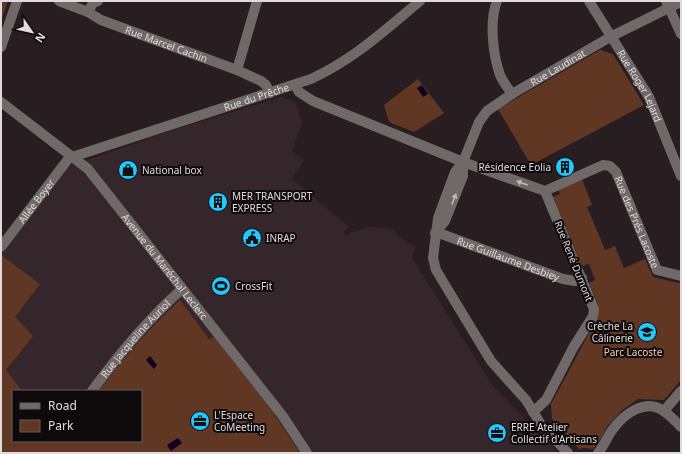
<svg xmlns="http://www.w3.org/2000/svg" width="682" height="454" font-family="'Noto Sans',sans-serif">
<rect width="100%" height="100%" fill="#281e22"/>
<!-- built -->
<path fill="#35262c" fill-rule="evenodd" d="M 282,97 L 295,102 L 302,123 L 292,151 L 304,160 L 292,179 L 349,227 L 344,232 L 345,235 L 368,227 L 386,228 L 391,229 L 403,240 L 416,247 L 412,258 L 493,386 L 558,453 L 1,453 L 1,255 L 68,167 L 173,130 ZM 13,391 L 141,391 L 141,441 L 13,441 Z"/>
<!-- green -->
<g fill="#603723">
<polygon points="1,1 8,1 1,21"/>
<polygon points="600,50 613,54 644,105 531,165 498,109"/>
<polygon points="418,79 444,113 414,132 389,122 384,105"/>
<polygon points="582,179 592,205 587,207 605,250 615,246 624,268 645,259 653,277 678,283 681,282 681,380 664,400 638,399 621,411 607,427 599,442 593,449 584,448 579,449 552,419 551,404 595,322 598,310 598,304 589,283 595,280 589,264 582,266 553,197 560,194 558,189"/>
<path d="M 1,255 L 40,284 L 15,317 L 33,336 L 6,370 L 22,391 L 13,391 L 13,441 L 141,441 L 141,391 L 99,391 C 123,357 150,328 180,300 L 209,339 L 214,337 L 270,408 L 300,453 L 1,453 Z"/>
</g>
<!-- water -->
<g fill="#100021">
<polygon points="422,85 428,94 423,97 417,88"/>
<polygon points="150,356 157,365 154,369 146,360"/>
<polygon points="178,438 182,443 171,451 167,445"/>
</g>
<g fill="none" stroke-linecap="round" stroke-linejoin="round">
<!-- minor -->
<g stroke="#6f6969" stroke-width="10">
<path id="s1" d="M 59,1 L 88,12 L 101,20 L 237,70 L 261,81 L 266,85 L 270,93"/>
<path d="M 497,1 C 489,21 493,55 500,75 C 503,82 508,88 512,94"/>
<path id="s2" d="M 589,1 L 649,97 L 681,176"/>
<polyline points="666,1 681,34"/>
<polyline points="88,12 93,3 98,1"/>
<polyline points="1,47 17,1"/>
<polyline points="237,70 257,1"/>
<path id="s3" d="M 295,85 L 299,92 L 313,101 L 463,162 L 545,191 L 603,165 L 610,166 L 616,172 L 657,270 L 681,276"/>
<path id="s4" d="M 1,102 L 88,169 L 282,415 L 307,453"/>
<path id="s5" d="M 436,232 L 563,279 L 575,281 L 582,278"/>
<polyline points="435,233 445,221 463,176 463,162"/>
<path id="s6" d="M 1,247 L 69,158 L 311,79 C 354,59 384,31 420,1"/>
<path id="s7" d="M 92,391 C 119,354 147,320 182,289"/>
<polyline points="664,411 681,391"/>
<polyline points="533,412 546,400 573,348 593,316 594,309 545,191"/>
<path id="s8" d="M 568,453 L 542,426 L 526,400 L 491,361 L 436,270 L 433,258 L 438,218 L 455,172 L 463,162 L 479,122 L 487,111 L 512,94 L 612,36 L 681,2"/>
<path d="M 598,453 C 604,446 607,437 613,429 C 624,414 646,397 665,412 C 671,416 676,422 681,427"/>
</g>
</g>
<!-- one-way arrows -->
<defs><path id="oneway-solid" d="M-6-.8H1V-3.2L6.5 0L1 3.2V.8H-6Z"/></defs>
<g fill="#bfb8ba">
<use href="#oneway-solid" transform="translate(522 183) rotate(-160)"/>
<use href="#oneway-solid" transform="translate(454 199) rotate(-69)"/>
</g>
<!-- icons -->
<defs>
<symbol id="building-disc" viewBox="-11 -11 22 22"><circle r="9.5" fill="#21c9fd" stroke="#0e0a0b"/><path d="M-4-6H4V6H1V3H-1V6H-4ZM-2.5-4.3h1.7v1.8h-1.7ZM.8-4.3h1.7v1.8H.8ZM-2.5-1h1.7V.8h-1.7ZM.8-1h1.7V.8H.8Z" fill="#111"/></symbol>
<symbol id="shop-disc" viewBox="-11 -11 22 22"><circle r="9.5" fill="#21c9fd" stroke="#0e0a0b"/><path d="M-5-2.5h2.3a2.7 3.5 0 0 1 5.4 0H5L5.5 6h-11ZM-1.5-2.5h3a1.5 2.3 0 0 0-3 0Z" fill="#111"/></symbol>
<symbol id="civic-disc" viewBox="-11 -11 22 22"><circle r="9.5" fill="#21c9fd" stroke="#0e0a0b"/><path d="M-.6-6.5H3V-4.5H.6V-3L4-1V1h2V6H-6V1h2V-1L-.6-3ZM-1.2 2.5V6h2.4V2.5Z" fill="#111"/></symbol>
<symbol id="stadium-disc" viewBox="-11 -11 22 22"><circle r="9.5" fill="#21c9fd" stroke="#0e0a0b"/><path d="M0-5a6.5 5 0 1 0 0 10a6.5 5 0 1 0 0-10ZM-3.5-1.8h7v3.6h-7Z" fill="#111"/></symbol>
<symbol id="school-disc" viewBox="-11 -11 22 22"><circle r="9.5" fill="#21c9fd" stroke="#0e0a0b"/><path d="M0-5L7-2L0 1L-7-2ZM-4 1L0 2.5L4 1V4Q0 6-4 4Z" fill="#111"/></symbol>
<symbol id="office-disc" viewBox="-11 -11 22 22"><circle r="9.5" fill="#21c9fd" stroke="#0e0a0b"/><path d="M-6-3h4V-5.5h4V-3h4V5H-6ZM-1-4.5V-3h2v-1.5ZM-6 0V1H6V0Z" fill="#111"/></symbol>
</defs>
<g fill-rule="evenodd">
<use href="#building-disc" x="554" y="156" width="22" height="22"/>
<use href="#shop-disc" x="117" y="159" width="22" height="22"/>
<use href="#building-disc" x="207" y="191" width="22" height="22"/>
<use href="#civic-disc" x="241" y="227" width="22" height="22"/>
<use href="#stadium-disc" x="210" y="275" width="22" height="22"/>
<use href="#school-disc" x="636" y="321" width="22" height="22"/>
<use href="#office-disc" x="189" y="410" width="22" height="22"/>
<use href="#office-disc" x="486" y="422" width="22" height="22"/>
</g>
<g text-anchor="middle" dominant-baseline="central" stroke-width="4" stroke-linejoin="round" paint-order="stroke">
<!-- street labels -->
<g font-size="10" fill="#e1dadc" stroke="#0e0a0b">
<text stroke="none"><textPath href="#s1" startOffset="116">Rue Marcel Cachin</textPath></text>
<text stroke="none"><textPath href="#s8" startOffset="481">Rue Laudinat</textPath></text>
<text stroke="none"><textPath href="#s2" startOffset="99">Rue Roger Lejard</textPath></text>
<text stroke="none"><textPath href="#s6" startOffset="309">Rue du Prêche</textPath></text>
<text stroke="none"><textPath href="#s6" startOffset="58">Allée Boyer</textPath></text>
<text stroke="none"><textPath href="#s3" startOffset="407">Rue des Prés Lacoste</textPath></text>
<text stroke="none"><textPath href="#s5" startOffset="77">Rue Guillaume Desbiey</textPath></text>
<text transform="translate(574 261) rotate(68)">Rue René Dumont</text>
<text stroke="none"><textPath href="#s4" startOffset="234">Avenue du Maréchal Leclerc</textPath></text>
<text stroke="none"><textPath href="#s7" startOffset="68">Rue Jacqueline Auriol</textPath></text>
</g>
<!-- poi labels -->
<g font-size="10" fill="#e1dadc" stroke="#0e0a0b" text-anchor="start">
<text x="551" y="167" text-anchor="end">Résidence Eolia</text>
<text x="142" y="170">National box</text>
<text x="232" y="196">MER TRANSPORT<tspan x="232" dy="12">EXPRESS</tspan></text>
<text x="266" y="238">INRAP</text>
<text x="235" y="286">CrossFit</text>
<text x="633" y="326" text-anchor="end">Crèche La<tspan x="633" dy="12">Câlinerie</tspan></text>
<text x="214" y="415">L'Espace<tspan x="214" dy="12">CoMeeting</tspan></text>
<text x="511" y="427">ERRE Atelier<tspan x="511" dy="12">Collectif d'Artisans</tspan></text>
</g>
<!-- park labels -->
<g font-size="10" fill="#feceb9" stroke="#0e0a0b">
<text x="633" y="352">Parc Lacoste</text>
</g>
</g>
<!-- border -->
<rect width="682" height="454" fill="none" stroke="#e1dadc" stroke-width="4"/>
<!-- legend -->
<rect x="12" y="390" width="130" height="52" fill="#0e0a0b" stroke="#625d5f"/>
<rect x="20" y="403" width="20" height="6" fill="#6f6969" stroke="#625d5f"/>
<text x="48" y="410" font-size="12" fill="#e1dadc">Road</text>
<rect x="20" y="420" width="20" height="12" fill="#603723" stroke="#625d5f"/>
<text x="48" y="430" font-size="12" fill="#e1dadc">Park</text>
<!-- north arrow -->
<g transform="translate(32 32) rotate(124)" stroke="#0e0a0b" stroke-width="3" paint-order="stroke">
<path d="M0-3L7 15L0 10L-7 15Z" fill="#e1dadc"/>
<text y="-6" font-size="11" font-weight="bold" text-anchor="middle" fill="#e1dadc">N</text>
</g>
</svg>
